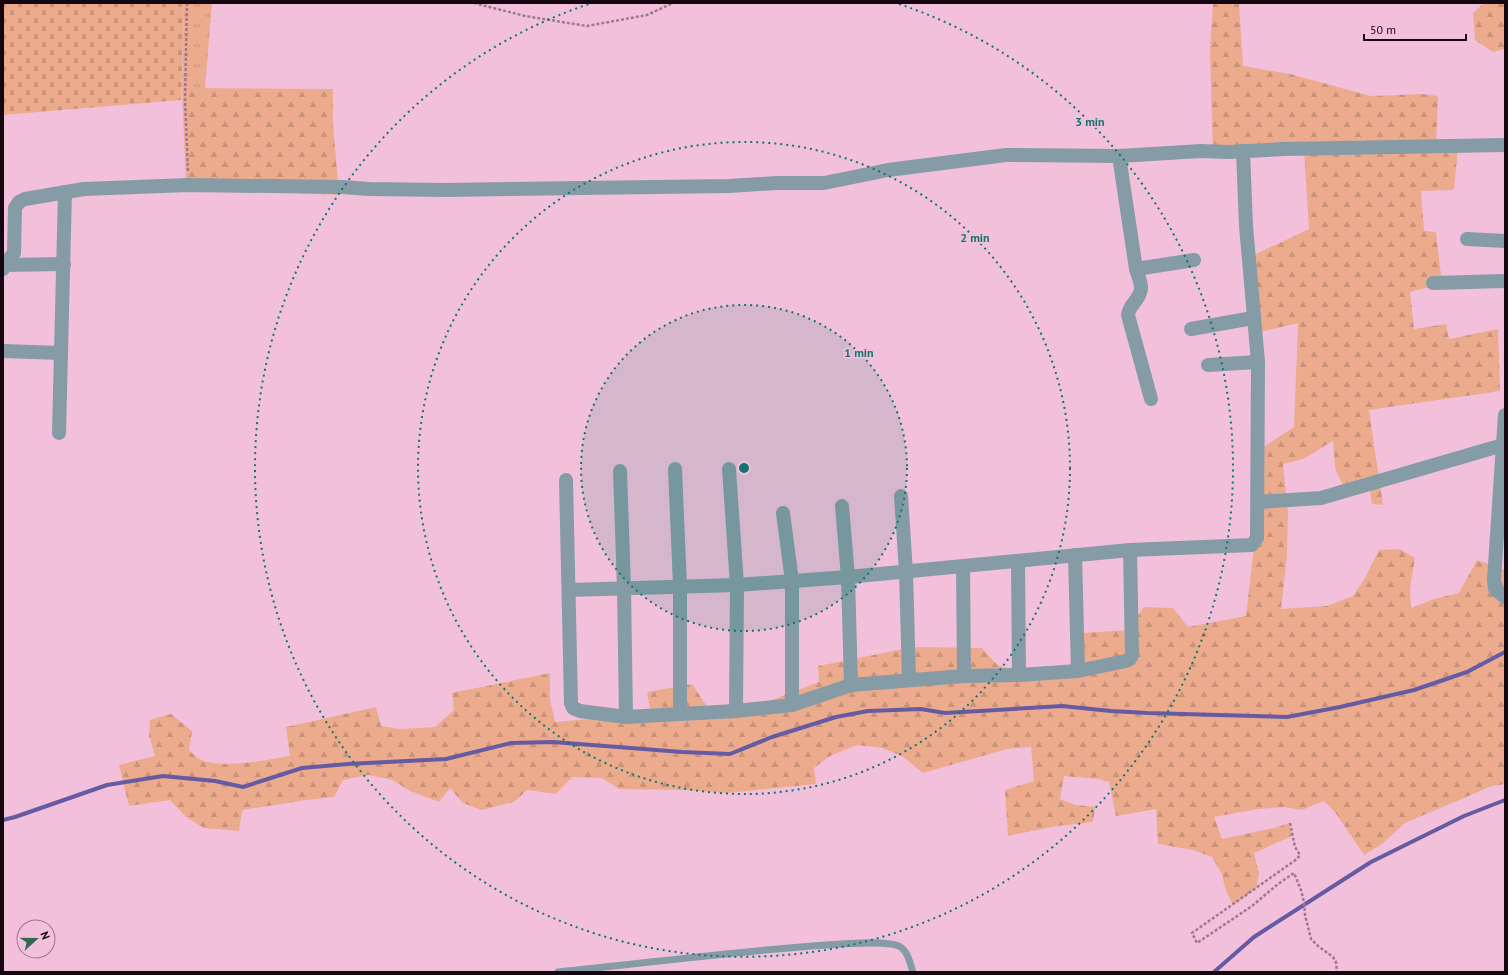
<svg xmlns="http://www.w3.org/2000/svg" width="1508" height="975" font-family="'PT Sans',sans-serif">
<defs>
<pattern id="grass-tufts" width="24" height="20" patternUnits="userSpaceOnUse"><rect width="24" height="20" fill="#edab8e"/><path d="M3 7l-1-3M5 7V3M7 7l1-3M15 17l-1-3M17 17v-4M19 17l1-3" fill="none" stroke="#ca9279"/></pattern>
<pattern id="forest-firs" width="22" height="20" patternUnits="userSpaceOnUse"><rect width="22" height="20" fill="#edab8e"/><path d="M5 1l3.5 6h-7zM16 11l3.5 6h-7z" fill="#ca9279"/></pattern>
<pattern id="cemetery-stones" width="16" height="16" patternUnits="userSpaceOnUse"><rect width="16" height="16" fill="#edab8e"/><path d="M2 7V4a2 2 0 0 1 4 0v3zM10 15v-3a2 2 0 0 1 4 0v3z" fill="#ca9279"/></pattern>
</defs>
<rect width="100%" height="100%" fill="#f2c0db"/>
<!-- grass -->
<polygon fill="url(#grass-tufts)" points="184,3 212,3 205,89 182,88"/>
<!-- forest -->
<g fill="url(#forest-firs)">
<path d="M 1213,3 L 1239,3 L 1243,66 L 1290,74 L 1371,96 L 1422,94 L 1438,96 L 1436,147 L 1458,147 L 1454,190 L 1421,191 L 1424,231 L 1436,232 L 1442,284 L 1410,292 L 1414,329 L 1446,324 L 1449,339 L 1498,329 L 1500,391 L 1369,410 L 1383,505 L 1372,504 L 1369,483 L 1344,488 L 1335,468 L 1333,441 L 1303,459 L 1283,464 L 1288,513 L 1287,556 L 1281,609 L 1327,606 L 1353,596 L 1365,578 L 1379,550 L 1400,549 L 1415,558 L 1410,588 L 1411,608 L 1434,599 L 1459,593 L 1477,560 L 1505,570 L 1505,784 L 1492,786 L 1405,823 L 1382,844 L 1364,855 L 1335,812 L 1324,801 L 1302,810 L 1283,807 L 1258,809 L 1214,817 L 1222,839 L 1278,827 L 1289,823 L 1292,836 L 1254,853 L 1259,874 L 1256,888 L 1233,905 L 1225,888 L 1222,874 L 1212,857 L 1193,850 L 1158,844 L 1156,809 L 1116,816 L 1109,782 L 1098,779 L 1064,776 L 1060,799 L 1076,805 L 1095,807 L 1093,822 L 1057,826 L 1008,836 L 1005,790 L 1034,781 L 1031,747 L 1007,749 L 923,773 L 902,756 L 882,748 L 857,745 L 830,756 L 814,768 L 816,784 L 727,793 L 684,790 L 619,789 L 602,778 L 572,777 L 556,794 L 527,790 L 514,802 L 481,810 L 463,803 L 450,788 L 439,802 L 408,790 L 393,780 L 369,775 L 343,780 L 334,797 L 307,800 L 242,810 L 239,831 L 204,828 L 186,817 L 170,800 L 129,806 L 119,765 L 155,756 L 149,736 L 150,720 L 171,714 L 192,731 L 189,750 C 192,753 197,758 201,760 C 225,769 265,760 290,756 L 286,727 L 376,707 L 381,726 L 400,729 L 435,727 L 454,710 L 452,693 L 550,673 L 550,699 L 555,722 L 621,716 L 651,716 L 647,692 L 692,684 L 714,717 L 759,705 L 819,682 L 818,666 L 914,647 L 982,648 L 997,665 L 1029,675 L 1069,667 L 1083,633 L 1128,630 L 1144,607 L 1173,608 L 1188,627 L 1246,616 L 1263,469 L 1262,448 L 1294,427 L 1298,323 L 1252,334 L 1250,257 L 1309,229 L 1304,150 L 1282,150 L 1249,158 L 1213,156 L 1210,49 Z"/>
<polygon points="1484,3 1505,3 1505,49 1493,52 1475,40 1473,13"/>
<polygon points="182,88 333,89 333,125 339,195 186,188"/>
</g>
<!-- cemetery -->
<polygon fill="url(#cemetery-stones)" points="3,3 184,3 181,100 3,115"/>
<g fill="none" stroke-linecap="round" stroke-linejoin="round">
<!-- stream -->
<g stroke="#645ba3" stroke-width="4">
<polyline points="3,820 15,817 107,785 163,776 215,781 243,787 302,768 348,764 446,759 511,743 553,742 682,752 730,754 772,737 836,717 868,711 921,709 945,713 1062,706 1111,711 1147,713 1287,717 1340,707 1414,690 1467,672 1505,652"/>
<polyline points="1214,972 1254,937 1371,862 1464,816 1505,800"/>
</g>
<!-- path -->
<g stroke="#9e798d" stroke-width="2.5" stroke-dasharray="3 2" stroke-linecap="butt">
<polyline points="187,3 185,99 188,172"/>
<polyline points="474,3 525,16 587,26 647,15 673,3"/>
<polyline points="1290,823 1295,847 1300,855 1297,859 1192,933 1197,943 1252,906 1278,884 1294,873 1301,890 1304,902 1305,915 1311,939 1318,946 1333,957 1336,962 1337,972"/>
</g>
<!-- service -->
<path stroke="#859ca6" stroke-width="7" d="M 558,972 C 648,963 737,951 826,945 C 843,944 885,940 899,946 C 908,951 910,963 913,972"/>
<!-- minor -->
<g stroke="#859ca6" stroke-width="14">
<polyline points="1119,156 1136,269 1194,260"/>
<polyline points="1467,239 1505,241"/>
<polyline points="4,265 64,264"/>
<polyline points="3,269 4,265 14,253 15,208 19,202 25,199 84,189 188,185 341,187 369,189 446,190 729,186 776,183 824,183 888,170 1006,155 1119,156 1201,151 1229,152 1284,149 1505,145"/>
<path d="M 1136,269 C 1138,275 1141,282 1141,288 C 1141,299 1129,304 1128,315 L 1151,399"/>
<polyline points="1433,283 1505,281"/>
<polyline points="1191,329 1253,318"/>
<polyline points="3,351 61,353"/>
<polyline points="1208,365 1258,362"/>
<polyline points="1505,415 1494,580 1495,589 1505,597"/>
<polyline points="59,433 65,192"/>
<polyline points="675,469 680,586 680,713"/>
<polyline points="729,469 737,585 736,711"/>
<polyline points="620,471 624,588 626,717"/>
<polyline points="566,480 571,703 573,708 580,711 626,717 736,711 792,705 851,685 964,676 1019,675 1078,671 1126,661 1130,659 1132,655 1130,550"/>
<polyline points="901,496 906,572 909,679"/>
<polyline points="1258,502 1321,498 1503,445"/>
<polyline points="842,506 848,577 851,685"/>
<polyline points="783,513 792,581 792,705"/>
<polyline points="1075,555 1078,671"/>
<polyline points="1018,562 1019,675"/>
<polyline points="963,567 964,676"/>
<polyline points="569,590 737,585 848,577 1130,550 1252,545 1257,538 1258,362 1246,226 1243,151"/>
</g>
</g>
<!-- distance rings -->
<circle cx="744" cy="468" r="163" fill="#0f766e" fill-opacity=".12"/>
<g fill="none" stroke="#0f766e" stroke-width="2" stroke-dasharray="2 4">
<circle cx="744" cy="468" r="163"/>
<circle cx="744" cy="468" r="326"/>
<path d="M899 4A489 489 0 1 1 589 4"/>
</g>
<circle cx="744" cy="468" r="6" fill="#0f766e" stroke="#f2c0db" stroke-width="2"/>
<g font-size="12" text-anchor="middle" font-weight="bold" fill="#0f766e" stroke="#f2c0db" stroke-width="3.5" stroke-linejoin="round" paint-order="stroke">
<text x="1090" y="126">3 min</text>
<text x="975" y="242">2 min</text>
<text x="859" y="357">1 min</text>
</g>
<!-- border -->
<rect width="1508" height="975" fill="none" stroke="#15060f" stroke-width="8"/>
<!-- north arrow -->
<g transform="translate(36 939) rotate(69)"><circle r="19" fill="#f2c0db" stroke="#9a7689"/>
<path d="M0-3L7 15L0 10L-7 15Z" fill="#2f6952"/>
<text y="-6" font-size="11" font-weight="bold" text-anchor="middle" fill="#15060f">N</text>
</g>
<!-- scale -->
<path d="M1364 34v6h102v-6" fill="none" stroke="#15060f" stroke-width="2"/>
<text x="1370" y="34" font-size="12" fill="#15060f" stroke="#f2c0db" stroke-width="3" paint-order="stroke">50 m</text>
</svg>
